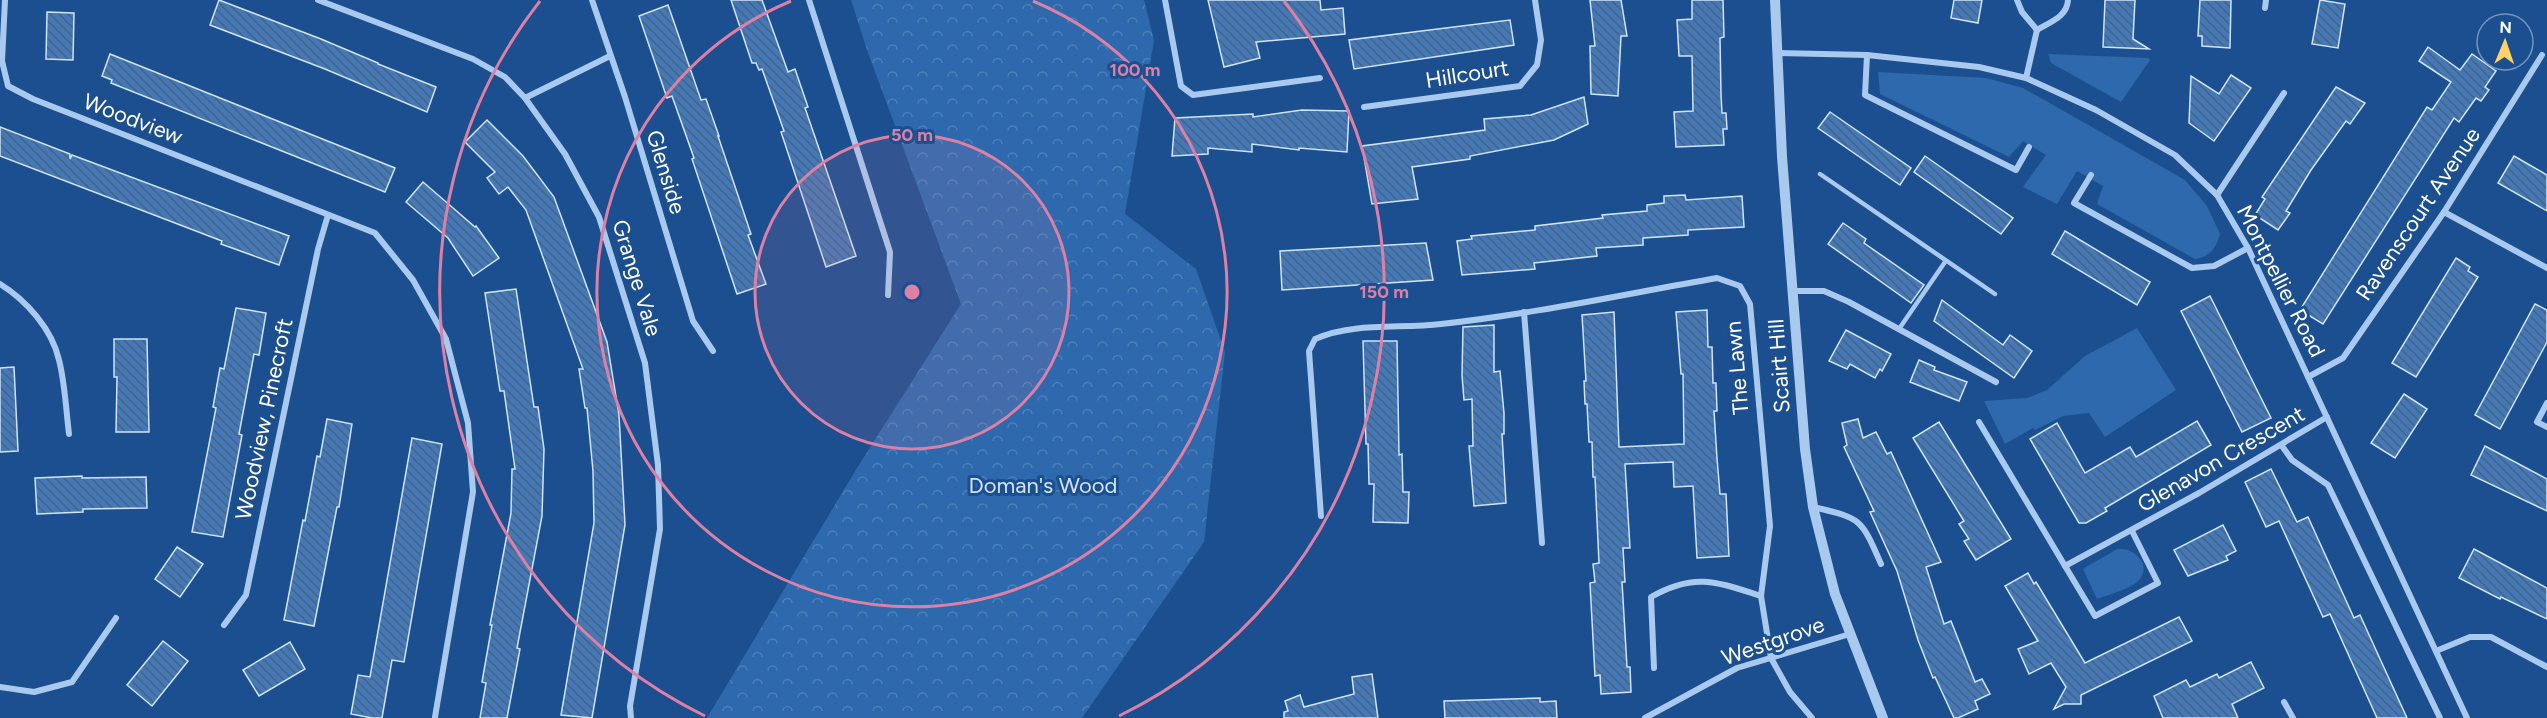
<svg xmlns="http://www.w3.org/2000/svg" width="2547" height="718" font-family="Figtree,sans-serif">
<defs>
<pattern id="forest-crowns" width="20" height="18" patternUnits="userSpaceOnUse" patternTransform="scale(1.5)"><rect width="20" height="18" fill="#2e69ad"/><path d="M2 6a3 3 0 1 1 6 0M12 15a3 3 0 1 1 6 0" fill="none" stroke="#4d80b9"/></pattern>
<pattern id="building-back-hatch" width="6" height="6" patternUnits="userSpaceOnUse" patternTransform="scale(1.5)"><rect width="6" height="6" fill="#4478b7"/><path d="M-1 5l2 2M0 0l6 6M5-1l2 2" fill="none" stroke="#486282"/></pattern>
</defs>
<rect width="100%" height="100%" fill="#1b4f8f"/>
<!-- green -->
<g fill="#2e69ad">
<polygon points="2048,54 2148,58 2150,60 2121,102 2051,63"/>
<path d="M 1878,72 L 1986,78 L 2023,88 L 2185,180 L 2207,206 L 2220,234 C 2216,248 2210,257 2195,259 L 2097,204 L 2103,186 L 2077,171 L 2057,204 L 2023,187 L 2046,155 L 2023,141 L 2009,157 L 1880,94 Z"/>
<polygon points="2137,328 2176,390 2105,437 2089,413 2063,416 2035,430 2033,428 2005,444 1984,401 2027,398 2047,390 2085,356"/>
<path d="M 2117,549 C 2135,547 2154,567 2137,582 C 2130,589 2107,595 2097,599 L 2083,569 Z"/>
</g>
<!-- forest -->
<polygon fill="url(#forest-crowns)" points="851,0 1144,0 1154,40 1125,214 1196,269 1225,352 1204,542 1082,718 707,718 857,468 961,304 867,50"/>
<!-- building -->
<g fill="url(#building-back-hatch)" stroke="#cfe3fa" stroke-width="1.5">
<polygon points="219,0 321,39 378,63 378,64 436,87 427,112 325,69 210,25"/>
<polygon points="731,0 762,0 788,72 795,69 808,107 805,108 856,256 826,267 781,132 784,131 762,69 759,70 756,63 752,63"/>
<polygon points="1208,0 1320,0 1321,10 1343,8 1345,34 1256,42 1260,58 1224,67"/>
<polygon points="1590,0 1621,0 1627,36 1621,36 1618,96 1591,94 1590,46 1595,46"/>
<polygon points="1692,0 1723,0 1724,37 1720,38 1721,94 1722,113 1726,113 1727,129 1723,129 1724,145 1676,147 1674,112 1693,111 1692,56 1679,56 1677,20 1692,19"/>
<polygon points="1954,0 1982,0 1978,23 1951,18"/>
<polygon points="2105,0 2135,0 2133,39 2149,49 2103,47"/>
<polygon points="2200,0 2231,0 2230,48 2202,46 2202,36 2198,36"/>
<polygon points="2320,0 2345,4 2338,48 2312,44"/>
<polygon points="668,5 701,100 706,99 719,136 718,136 751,234 748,235 766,284 737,294 692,159 694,158 672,96 667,98 639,16"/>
<polygon points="47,12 74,13 73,60 46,59"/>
<polygon points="1510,20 1514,45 1354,69 1349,40"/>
<polygon points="2428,47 2460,70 2472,54 2496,71 2485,87 2489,90 2481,101 2476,98 2459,122 2454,118 2323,324 2300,310 2427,107 2432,110 2451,82 2419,61"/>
<polygon points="110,54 395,168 385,192 111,83 112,80 102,76"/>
<polygon points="2231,75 2251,88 2214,141 2189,123 2191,76 2219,94"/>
<polygon points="2336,87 2365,103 2350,124 2346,121 2311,170 2286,211 2290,213 2278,230 2255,215 2265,199 2262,197"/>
<polygon points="1584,97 1588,124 1554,140 1470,156 1470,159 1412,167 1418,199 1372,204 1362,146 1485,130 1484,119 1531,115"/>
<polygon points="1302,110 1349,111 1347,152 1299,148 1299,150 1252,144 1252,152 1208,148 1208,154 1172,156 1175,118 1253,114 1253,117"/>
<polygon points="1830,112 1911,168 1900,185 1818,128"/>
<polygon points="487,120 523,156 554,197 607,342 619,415 625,525 592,718 561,715 594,523 593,471 587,408 585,408 579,369 583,369 526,210 508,187 499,194 487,178 495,172 465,142"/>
<polygon points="0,127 70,154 70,159 72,155 289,236 279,265 221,244 222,241 0,156"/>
<polygon points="1925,156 2013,218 2001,234 1914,172"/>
<polygon points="2514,156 2547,175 2547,211 2498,183"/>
<polygon points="423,182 475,227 476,226 499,258 473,276 448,238 406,202"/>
<polygon points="1685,195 1686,200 1742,196 1744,227 1688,230 1688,235 1643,238 1643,245 1596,248 1597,256 1534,263 1535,269 1462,275 1457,241 1472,239 1471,236 1535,230 1535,226 1603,218 1602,215 1647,211 1647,205 1664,203 1664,196"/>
<polygon points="1843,223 1866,239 1864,243 1924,285 1911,303 1828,244"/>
<polygon points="2065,231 2150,282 2137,305 2052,254"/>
<polygon points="1426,243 1433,280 1282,290 1280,251"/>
<polygon points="2456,258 2470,267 2468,271 2478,277 2416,377 2392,363"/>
<polygon points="516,289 534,407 538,407 544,449 542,516 517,648 520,649 507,718 480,718 486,683 482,682 492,625 490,625 511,513 512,469 515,469 504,391 500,391 485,293"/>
<polygon points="2210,296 2271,418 2242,432 2181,311"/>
<polygon points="1942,300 2003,345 2010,335 2032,351 2014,378 1934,321"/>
<polygon points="2535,304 2547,310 2547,342 2500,429 2475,415"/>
<polygon points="236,308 266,313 259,355 254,354 239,434 242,435 223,537 192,532 216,408 213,407 220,368 224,369"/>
<polygon points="1707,310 1708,347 1712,347 1713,383 1716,383 1717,411 1714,411 1717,458 1720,494 1726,494 1729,556 1697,558 1693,486 1674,487 1673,462 1625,464 1630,548 1623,548 1625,582 1622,582 1627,667 1630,667 1631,692 1601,694 1600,675 1595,676 1590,583 1595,582 1593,564 1599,563 1595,477 1593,477 1592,442 1589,442 1587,404 1585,404 1584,381 1586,381 1582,315 1614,312 1619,447 1684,444 1683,374 1681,374 1676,312"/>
<polygon points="1494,325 1494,372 1500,371 1504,413 1504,434 1502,434 1506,503 1474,506 1469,446 1473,446 1472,399 1464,400 1462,375 1463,327"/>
<polygon points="1846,330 1891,354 1882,371 1880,369 1875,378 1850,364 1847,369 1829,361"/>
<polygon points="114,339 147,339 149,432 116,432 117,377 114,377"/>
<polygon points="1363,341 1397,341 1399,455 1402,454 1403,492 1409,492 1408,523 1373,522 1374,484 1369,484 1368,444 1366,444"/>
<polygon points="1919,360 1935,367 1934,370 1967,382 1959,401 1910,382"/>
<polygon points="14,367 18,451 0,452 0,368"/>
<polygon points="2404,394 2427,409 2395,458 2371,443"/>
<polygon points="327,419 352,424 339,507 337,507 314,626 284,620 303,520 305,521 317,456 320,457"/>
<polygon points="1858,419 1863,438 1876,432 1887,454 1891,452 1941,562 1926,567 1944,624 1951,621 1975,682 1982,679 1990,694 1975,701 1978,709 1958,718 1954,718 1935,677 1933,678 1918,640 1897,571 1870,512 1874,511 1844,447 1847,445 1842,423"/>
<polygon points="2197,421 2211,445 2105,508 2107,511 2086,523 2079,523 2030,439 2057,423 2085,473 2130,447 2136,457"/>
<polygon points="1939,422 2011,539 1976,560 1964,541 1969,539 1959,524 1964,521 1913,438"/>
<polygon points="412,438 442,444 404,662 392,660 382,718 372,718 351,714 358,675 370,677"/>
<polygon points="2485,446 2547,479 2547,511 2471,475"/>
<polygon points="2271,469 2297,522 2308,517 2354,618 2360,615 2407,718 2377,718 2330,614 2323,617 2279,521 2266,527 2245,482"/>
<polygon points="82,476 82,478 146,477 147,508 83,509 83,512 37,514 35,478"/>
<polygon points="2223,525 2236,551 2226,556 2228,560 2188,576 2174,550"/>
<polygon points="177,547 203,564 180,597 155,579"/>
<polygon points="2474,549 2547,588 2547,619 2501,597 2500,599 2459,578"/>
<polygon points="2028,573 2034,584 2036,582 2085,663 2179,617 2192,641 2081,695 2081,704 2064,704 2054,709 2066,687 2051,663 2029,674 2018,649 2038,641 2005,586"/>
<polygon points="163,641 188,661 152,706 127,685"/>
<polygon points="290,642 305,669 259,696 243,670"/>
<polygon points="2251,662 2264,688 2232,704 2238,718 2163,718 2154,696 2186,680 2190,687 2217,674 2219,678"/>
<polygon points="1372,674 1378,718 1284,718 1284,712 1288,711 1285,701 1300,695 1304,707 1354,694 1352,677"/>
<polygon points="1540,698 1540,702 1556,701 1557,718 1445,718 1444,701"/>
</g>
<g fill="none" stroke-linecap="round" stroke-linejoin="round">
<!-- service -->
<g stroke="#a9c9ee" stroke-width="4.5">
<polyline points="1820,174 1995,294"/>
<polyline points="1899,329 1945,262"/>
</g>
<!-- minor -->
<g stroke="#a9c9ee" stroke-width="6">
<polyline points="5,0 2,61 8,86 33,99 375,233 413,280 446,339 468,423 473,492 435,717"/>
<polyline points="318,0 473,59 505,77 525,98 565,154 599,217 645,363 658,465 660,529 630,706 631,718"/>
<polyline points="592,0 625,97 693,321 713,351"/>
<polyline points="809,0 890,252 888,295"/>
<polyline points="1165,0 1181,86 1193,95 1320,78"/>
<path d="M 2017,0 L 2022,12 L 2037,30 C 2050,22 2067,17 2068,0"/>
<polyline points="2265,8 2266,0"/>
<polyline points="1777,53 1867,55 1979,67 2026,78 2096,110 2175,155 2217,195 2248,248 2467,718"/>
<polyline points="1867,55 1865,95 2016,170 2029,147"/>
<polyline points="2026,78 2037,30"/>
<polyline points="525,98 610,56"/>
<polyline points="1364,107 1520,86 1537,65 1541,40 1535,0"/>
<polyline points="2091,175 2074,203 2192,268 2214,266 2248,248"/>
<polyline points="2217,195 2284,93"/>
<polyline points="2444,212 2547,268"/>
<path d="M 0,284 C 26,300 52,329 59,360 C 65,383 66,410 69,434"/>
<polyline points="1792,291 1824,291 1849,302 1996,382"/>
<polyline points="1524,312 1542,543"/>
<polyline points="2308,377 2343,358 2444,212 2542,55"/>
<polyline points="2547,403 2537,422 2547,427"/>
<polyline points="1979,422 2065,566 2199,493 2327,417"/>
<polyline points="2282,446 2292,460 2328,485 2440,718"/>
<path d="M 1813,507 C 1861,518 1861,518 1881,564"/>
<path d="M 1321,516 L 1309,351 L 1315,339 C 1353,322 1400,329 1441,324 C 1534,314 1625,294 1717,278 L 1740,286 L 1750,304 L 1770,526 L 1761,596 L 1771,658 L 1790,692 L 1812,718"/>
<polyline points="2065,566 2095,616 2158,583 2132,531"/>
<polyline points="224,625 246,595 318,249 328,215"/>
<polyline points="2436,651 2470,637 2491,637 2547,667"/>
<path d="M 1654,668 L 1651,597 C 1695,572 1717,582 1761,596"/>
<polyline points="0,687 34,692 72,682 116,618"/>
<polyline points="2284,702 2293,718"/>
<polyline points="1645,718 1737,668 1850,634"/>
</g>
<!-- tertiary -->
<polyline stroke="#a9c9ee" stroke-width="10" points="1775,0 1782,157 1805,449 1813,507 1835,594 1883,718"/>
</g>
<!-- distance rings -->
<circle cx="912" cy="292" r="157" fill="#dd80a5" fill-opacity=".12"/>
<g fill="none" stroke="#dd80a5" stroke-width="3">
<circle cx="912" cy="292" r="157"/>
<path d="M1033 1A315 315 0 1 1 791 1"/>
<path d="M705 716A472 472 0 0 1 540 1M1284 1A472 472 0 0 1 1119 716"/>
</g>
<g text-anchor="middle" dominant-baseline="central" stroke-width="6" stroke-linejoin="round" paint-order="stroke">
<!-- street labels -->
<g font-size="22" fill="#fff" stroke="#1b4f8f">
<text transform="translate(1467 74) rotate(-9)">Hillcourt</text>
<text transform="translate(133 119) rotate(21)">Woodview</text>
<text transform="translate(666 172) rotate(73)">Glenside</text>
<text transform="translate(2418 214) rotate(-56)">Ravenscourt Avenue</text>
<text transform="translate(637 278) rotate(73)">Grange Vale</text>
<text transform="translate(2281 281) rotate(63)">Montpellier Road</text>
<text transform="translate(1779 366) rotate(-94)">Scairt Hill</text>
<text transform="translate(1737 368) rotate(-95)">The Lawn</text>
<text transform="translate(264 419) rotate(-78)">Woodview, Pinecroft</text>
<text transform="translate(2221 459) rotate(-30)">Glenavon Crescent</text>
<text transform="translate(1773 641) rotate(-19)">Westgrove</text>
</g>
<!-- park labels -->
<g font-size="22" fill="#cfe3fa" stroke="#1b4f8f">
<text x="1043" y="485">Doman's Wood</text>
</g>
</g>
<circle cx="912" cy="292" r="9" fill="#dd80a5" stroke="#1b4f8f" stroke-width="3"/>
<g font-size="18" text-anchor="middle" font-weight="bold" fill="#dd80a5" stroke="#1b4f8f" stroke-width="6" stroke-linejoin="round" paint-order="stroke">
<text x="1135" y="76">100 m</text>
<text x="912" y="141">50 m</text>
<text x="1384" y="298">150 m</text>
</g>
<!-- north arrow -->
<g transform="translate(2505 42) rotate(2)"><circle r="28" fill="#1b4f8f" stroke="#7695bc" stroke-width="1.5"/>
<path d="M0-4.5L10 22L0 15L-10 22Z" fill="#ffd166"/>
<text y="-9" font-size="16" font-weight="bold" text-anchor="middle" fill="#ffffff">N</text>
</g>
</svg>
